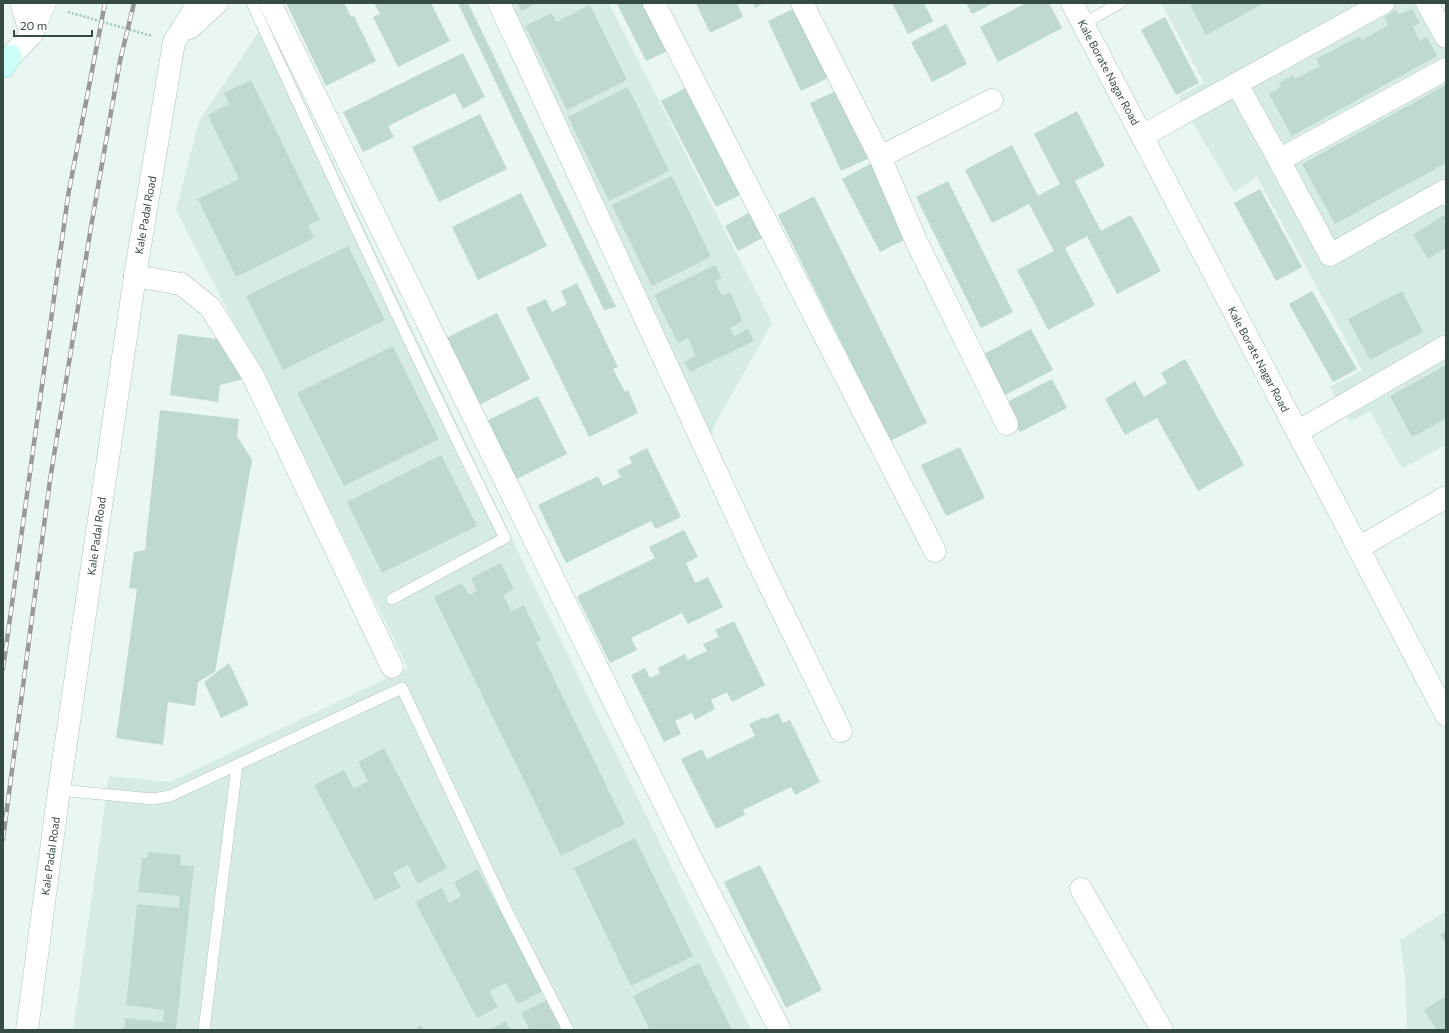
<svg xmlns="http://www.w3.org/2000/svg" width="1449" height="1033" font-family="Commissioner,sans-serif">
<rect width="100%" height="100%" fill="#eaf6f4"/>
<!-- residential -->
<g fill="#d7ebe6">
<polygon points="491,3 609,3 772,323 715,424 705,459"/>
<polygon points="1161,3 1438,3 1446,16 1446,445 1402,469 1370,411 1350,422 1330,387 1362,370 1257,177 1234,192 1194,125 1179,96 1204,83"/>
<polygon points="266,21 540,598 751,1030 73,1030 109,776 170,782 408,668 320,490 176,210 199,121"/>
<polygon points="1446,911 1446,1030 1407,1030 1405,977 1400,940"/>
</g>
<!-- building -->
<g fill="#bed9d1">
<polygon points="286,3 344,3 351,17 354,16 376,61 326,86"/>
<polygon points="374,3 431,3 450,41 398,67 373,17 380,14"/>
<polygon points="458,3 468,3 616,307 604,310"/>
<polygon points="517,3 538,3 521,11"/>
<polygon points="619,3 646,3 670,50 646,61 617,4"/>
<polygon points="696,3 737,3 743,17 710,33"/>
<polygon points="753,3 764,3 755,8"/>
<polygon points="892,3 924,3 933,21 908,34"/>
<polygon points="966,3 994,3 972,14"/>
<polygon points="1026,3 1049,3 1062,28 998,62 980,27"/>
<polygon points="1189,3 1265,3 1206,35"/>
<polygon points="590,5 627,80 567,110 525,26 552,13 556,22"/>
<polygon points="799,6 832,76 801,91 768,21"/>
<polygon points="1412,9 1420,23 1413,27 1420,41 1427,37 1437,56 1292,136 1269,94 1281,87 1279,83 1293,75 1295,79 1320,66 1316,59 1360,36 1362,40 1388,25 1384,17 1396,10 1399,15"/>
<polygon points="1165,17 1199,83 1176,95 1141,30"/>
<polygon points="946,24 967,64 932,82 911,42"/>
<polygon points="463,53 485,97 463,109 455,93 388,126 394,137 363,152 343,112"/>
<polygon points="251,80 320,220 308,225 314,238 236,277 198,199 239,179 208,115 229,104 224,93"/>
<polygon points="691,85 746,192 716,207 661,101"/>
<polygon points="1446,85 1446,163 1335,224 1302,164"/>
<polygon points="628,87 669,171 609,201 568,117"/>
<polygon points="842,88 874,156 841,171 810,103"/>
<polygon points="1077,111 1105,166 1075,181 1101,231 1131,215 1161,271 1117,294 1087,236 1065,248 1095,305 1048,330 1017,270 1054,251 1029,204 992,223 965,170 1012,145 1038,196 1060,184 1034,134"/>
<polygon points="480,114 507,169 439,202 412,147"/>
<polygon points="874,162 912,236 880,252 842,179"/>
<polygon points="672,176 711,257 652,286 612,205"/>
<polygon points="948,181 1013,312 981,328 916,197"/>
<polygon points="1260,189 1302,267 1276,281 1234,203"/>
<polygon points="521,193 547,246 478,280 452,227"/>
<polygon points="814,196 927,423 890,441 778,215"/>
<polygon points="754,210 768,235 738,251 725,226"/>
<polygon points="1444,215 1446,218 1446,248 1428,259 1413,235"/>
<polygon points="348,246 385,320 283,370 246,296"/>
<polygon points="715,265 722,278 715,281 722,296 730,292 743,321 730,328 734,336 748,329 754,341 690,372 684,362 696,356 688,338 678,343 654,295"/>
<polygon points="577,283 618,367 613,369 625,392 628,390 638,413 589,437 526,308 546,299 552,312 567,304 561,291"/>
<polygon points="1312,291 1357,369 1333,382 1289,304"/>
<polygon points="1402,291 1423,332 1370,360 1348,319"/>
<polygon points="497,313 530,379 475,407 442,340"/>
<polygon points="1031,329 1053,370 1003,396 982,355"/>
<polygon points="178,334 217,339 243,379 220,385 218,402 170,395"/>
<polygon points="393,346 439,439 344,486 297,393"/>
<polygon points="1185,359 1244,465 1198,491 1157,418 1125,435 1105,399 1135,381 1144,397 1167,383 1161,373"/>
<polygon points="1446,365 1446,419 1412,437 1390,396"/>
<polygon points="1052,379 1067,408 1020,432 1005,403"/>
<polygon points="538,396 567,454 511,482 482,423"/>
<polygon points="160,410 239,419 237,436 252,460 215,672 198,682 195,706 168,702 163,745 116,738 137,589 129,588 134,552 145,550"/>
<polygon points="960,447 985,498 946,516 921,465"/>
<polygon points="647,448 681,517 656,529 651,521 566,563 538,505 598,476 603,486 621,477 617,470 632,463 629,457"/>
<polygon points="441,455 477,526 382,573 347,502"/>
<polygon points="684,530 698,557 686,563 695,583 708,577 723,607 688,624 682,613 631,638 637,650 610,663 577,596 655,558 649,547"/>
<polygon points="501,563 514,589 503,595 511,611 524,605 541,640 536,642 625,824 561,856 434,597 462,583 469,595 477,591 471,578"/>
<polygon points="734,621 765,685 732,702 727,692 711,700 715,709 695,720 692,713 675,721 681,734 664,742 631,675 645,668 650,678 660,673 658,668 685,654 688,660 707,651 703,644 719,637 715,630"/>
<polygon points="229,663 249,705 221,718 204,682"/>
<polygon points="778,713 783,723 790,720 820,782 795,795 791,787 743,810 745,815 716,829 681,759 702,749 707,759 755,736 749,724 764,717 765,719"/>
<polygon points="384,748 447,868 418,884 408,865 393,873 401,887 375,900 314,785 344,770 354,789 368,781 358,762"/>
<polygon points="635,838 693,956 631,986 574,868"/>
<polygon points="148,852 181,855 180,865 194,866 176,1030 124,1030 125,1018 163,1022 164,1010 126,1005 137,904 179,908 180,896 138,892 142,858 147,858"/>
<polygon points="760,865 822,990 786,1008 724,882"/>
<polygon points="478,869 543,991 518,1004 506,983 489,991 498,1007 477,1018 415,902 442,888 449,903 461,896 454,882"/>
<polygon points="1446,931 1446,944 1440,935"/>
<polygon points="699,963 732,1030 650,1030 633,996"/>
<polygon points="1446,996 1446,1030 1437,1030 1424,1010"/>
<polygon points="547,1000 563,1030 525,1030 529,1028 521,1013"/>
<polygon points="506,1021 510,1030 490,1030"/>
<polygon points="421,1025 424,1030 412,1030"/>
</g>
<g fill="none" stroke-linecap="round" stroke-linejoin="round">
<defs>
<g id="service">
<path d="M 252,3 C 334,182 417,361 505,538 L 392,599"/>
<polyline points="1083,24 1120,3"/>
<polyline points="59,790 153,799 170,796 402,688 507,911 568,1030"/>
<polyline points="204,1030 237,765"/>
</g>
<g id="minor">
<polyline points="21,3 31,35"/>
<polyline points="270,3 693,862 780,1030"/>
<polyline points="499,3 760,566 841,731"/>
<polyline points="654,3 935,551"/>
<polyline points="802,3 880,157 917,243 1007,424"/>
<polyline points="1427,3 1446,37"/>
<polyline points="1237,84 1279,160 1446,69"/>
<polyline points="1142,136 1383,3"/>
<polyline points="880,157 992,100"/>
<polyline points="1279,160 1330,255 1444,191 1446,194"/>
<polyline points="135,276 181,284 210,307 252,374 392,667"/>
<polyline points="1297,432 1446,346"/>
<polyline points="1358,548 1446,497"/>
<polyline points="1081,889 1162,1030"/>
</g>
<g id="tertiary">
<polyline points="1072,3 1446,715"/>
<polyline points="190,28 217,3"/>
<polyline points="11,56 31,35 45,3"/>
<polyline points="27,1030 59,790 135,276 174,42 198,3"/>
</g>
<polyline id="secondary" points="3,67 11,56"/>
</defs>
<!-- service casing -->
<use href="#service" stroke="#abc3bd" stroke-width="12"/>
<!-- minor casing -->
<use href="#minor" stroke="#abc3bd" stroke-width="23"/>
<!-- tertiary casing -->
<use href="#tertiary" stroke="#abc3bd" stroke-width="23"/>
<!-- secondary casing -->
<use href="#secondary" stroke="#93d7cb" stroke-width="23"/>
<!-- path -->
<polyline stroke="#9bc6bb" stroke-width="2.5" stroke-dasharray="2 2" stroke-linecap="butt" points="68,12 152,36"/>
<!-- service -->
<use href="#service" stroke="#fff" stroke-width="11"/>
<!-- minor -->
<use href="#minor" stroke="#fff" stroke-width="22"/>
<!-- tertiary -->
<use href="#tertiary" stroke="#fff" stroke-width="22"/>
<!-- secondary -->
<use href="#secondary" stroke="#cbfff7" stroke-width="22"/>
<defs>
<g id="rail">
<polyline points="3,669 68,196 105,3"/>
<polyline points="3,839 50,480 91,227 120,61 134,3"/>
</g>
</defs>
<!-- rail casing -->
<use href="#rail" stroke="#999" stroke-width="4.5"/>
<!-- rail -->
<use href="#rail" stroke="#fff" stroke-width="3" stroke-dasharray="9" stroke-linecap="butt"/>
</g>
<g text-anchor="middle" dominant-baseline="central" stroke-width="3" stroke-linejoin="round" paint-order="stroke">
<!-- street labels -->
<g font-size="11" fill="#374b45" stroke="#fff">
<text transform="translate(1109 72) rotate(62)">Kale Borate Nagar Road</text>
<text transform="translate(145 215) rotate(-80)">Kale Padal Road</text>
<text transform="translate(1259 359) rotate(62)">Kale Borate Nagar Road</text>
<text transform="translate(96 536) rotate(-82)">Kale Padal Road</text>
<text transform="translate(50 856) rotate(-82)">Kale Padal Road</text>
</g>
</g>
<!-- border -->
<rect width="1449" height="1033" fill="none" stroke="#374b45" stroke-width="8"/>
<!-- scale -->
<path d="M14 30v6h78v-6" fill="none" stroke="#374b45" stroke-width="2"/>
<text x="20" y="30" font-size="12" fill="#374b45" stroke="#ffffff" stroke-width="3" paint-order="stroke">20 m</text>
</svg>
